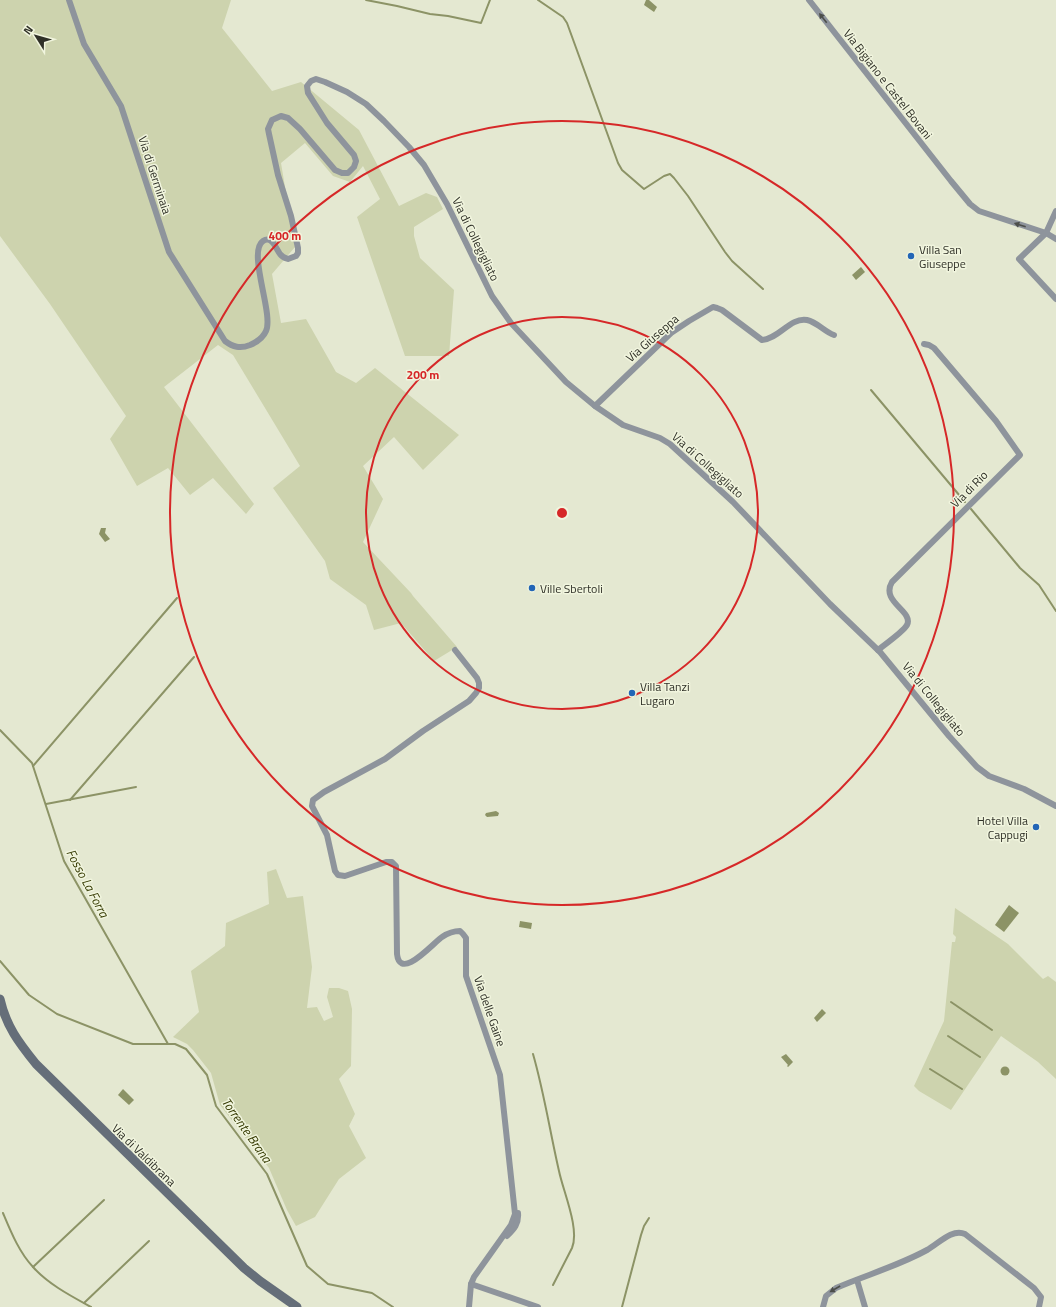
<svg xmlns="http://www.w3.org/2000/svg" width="1056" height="1307" font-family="'Titillium Web',sans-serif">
<rect width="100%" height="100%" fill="#e4e8d1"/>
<!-- green -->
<g fill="#cdd3ae">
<polygon points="0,0 231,0 222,28 272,91 301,82 359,130 399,206 426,193 437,197 443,209 414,227 414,236 420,258 454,290 449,356 405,356 357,217 380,199 363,166 350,182 333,176 305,143 281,163 295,247 272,274 281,323 306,319 336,372 356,383 375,368 459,435 423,470 394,437 363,466 383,499 363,542 411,593 413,596 457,647 434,661 401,623 374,630 366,605 330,579 325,561 273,488 300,466 233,355 218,345 164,387 254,504 246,514 213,478 190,495 168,468 137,486 110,439 126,416 50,304 0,236"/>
<polygon points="276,869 287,898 303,896 312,967 307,1008 317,1007 324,1021 333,1017 327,997 329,988 339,988 348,991 352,1009 351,1066 339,1079 355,1114 349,1126 366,1158 339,1179 315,1217 296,1226 287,1210 269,1168 220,1105 211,1073 193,1050 187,1044 173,1037 199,1012 191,971 225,946 226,923 269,904 267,872"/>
<polygon points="955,908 1008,944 1043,979 1048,976 1056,982 1056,1079 1038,1062 1001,1036 951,1110 919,1091 914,1086 944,1021 952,942 955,942 956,937 953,934"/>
</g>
<!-- water -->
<g fill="#8c9366">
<polygon points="646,0 649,0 657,7 654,12 644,5"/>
<polygon points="861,267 865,272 856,280 852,275"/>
<polygon points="101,528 106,528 105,533 110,539 105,542 99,534"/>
<polygon points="496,811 499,813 498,816 487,817 485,815 486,813"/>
<polygon points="1009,905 1019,913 1004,932 995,925"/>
<polygon points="520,921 532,923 531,929 519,927"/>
<polygon points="822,1009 826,1013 817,1022 814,1018"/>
<polygon points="786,1054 793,1062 788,1067 787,1066 788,1065 781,1057"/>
<circle cx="1005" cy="1071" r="4.5"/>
<polygon points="123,1089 134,1100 129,1105 118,1095"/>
</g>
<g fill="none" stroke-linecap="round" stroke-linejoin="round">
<!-- stream -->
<g stroke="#8c9366" stroke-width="2">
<polyline points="366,0 397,6 430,14 448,16 481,23 490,0"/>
<polyline points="538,0 563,17 567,23 618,163 622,170 644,189 664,176 670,174 674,178 688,196 725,252 732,261 763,289"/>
<polyline points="871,390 965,502"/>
<polyline points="971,509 1020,568 1039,585 1056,611"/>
<polyline points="0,730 32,763 64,861 168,1044"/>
<polyline points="33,766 177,598"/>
<polyline points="70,800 194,657"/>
<polyline points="46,804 136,787"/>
<polyline points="0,961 29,995 57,1014 133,1044 175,1044 186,1049 207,1075 216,1106 267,1174 307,1266 328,1284 372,1293 393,1307"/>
<polyline points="951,1002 992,1030"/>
<polyline points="948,1036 980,1057"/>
<path d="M 533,1054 C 544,1092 550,1132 559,1171 C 563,1191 580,1229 572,1248 L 553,1285"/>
<polyline points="930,1069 962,1089"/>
<path d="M 3,1213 C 11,1232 19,1252 33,1267 C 48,1284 71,1296 91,1307"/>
<polyline points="33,1267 104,1200"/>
<polyline points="84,1303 149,1241"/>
<polyline points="622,1307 641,1235 644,1226 649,1218"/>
</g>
<!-- street -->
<g stroke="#8e949c" stroke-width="6">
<path d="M 69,0 L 84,44 L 121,106 L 169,252 L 225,341 C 233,347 240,349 250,345 C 257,342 263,338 266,331 C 274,314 247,252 263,241 C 272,235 276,249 280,254 C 282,257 285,258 288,259 L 296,256 L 298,253 L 298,248 L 291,216 L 278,175 L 269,134 L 268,129 L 272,120 L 281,116 L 288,118 L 300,129 L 335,170 L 342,173 L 348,173 L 354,167 L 356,161 L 354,155 L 327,123 L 308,93 L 307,86 L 311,81 L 316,79 L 325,82 L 347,92 L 366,104 L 384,121 L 409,147 L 424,165 L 447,204 L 492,296 L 511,323 L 566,382 L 595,406 L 623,425 L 660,438 L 670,444 L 733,502 L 830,604 L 880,652 L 949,736 L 977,767 L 989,776 L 1024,789 L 1056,806"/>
<polyline points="809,0 951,181 970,204 979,211 1046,233 1056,239"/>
<polyline points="1056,211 1046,233 1019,259 1056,299"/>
<path d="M 595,406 L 671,333 L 689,321 L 713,307 L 717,308 L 722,310 L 762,340 C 779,339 790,317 807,320 C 817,322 825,332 834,335"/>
<path d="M 455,650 L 477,678 L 479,683 L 479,688 L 476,693 L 469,701 L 423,731 L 385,759 L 324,792 L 313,800 L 312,806 L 327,835 L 335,871 L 338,875 L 345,876 L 386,862 L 392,862 L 396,866 L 397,954 C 400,982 434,942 442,937 C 448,933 454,931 460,931 L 463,934 L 466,938 L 466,976 L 500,1075 L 515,1214 L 511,1225 L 474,1277 L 471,1284 L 469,1307"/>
<path d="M 878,650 C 884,645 903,632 907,625 C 914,611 880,602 892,582 L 1020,455 L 996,421 L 934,348 L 929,345 L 924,344"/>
<path d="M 507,1236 C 514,1229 519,1224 518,1213"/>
<polyline points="857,1280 865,1307"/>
<polyline points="471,1284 538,1307"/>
<path d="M 823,1307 L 826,1296 L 836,1288 C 866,1275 898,1266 927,1250 C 938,1244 952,1228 965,1234 L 1034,1288 L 1041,1297 L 1039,1307"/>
</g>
<!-- secondary -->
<path stroke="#656e79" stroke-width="9" d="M 0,999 C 6,1026 19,1043 36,1064 L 244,1268 L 260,1281 L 297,1307"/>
</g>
<!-- one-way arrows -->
<defs><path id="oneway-solid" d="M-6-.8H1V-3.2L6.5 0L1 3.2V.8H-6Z"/></defs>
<g fill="#4c4e4a">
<use href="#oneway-solid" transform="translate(823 18) rotate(-128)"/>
<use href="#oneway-solid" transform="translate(1020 225) rotate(-162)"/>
<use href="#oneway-solid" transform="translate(835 1289) rotate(150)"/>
</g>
<!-- distance rings -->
<g fill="none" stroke="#d62828" stroke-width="2">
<circle cx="562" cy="513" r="196"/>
<circle cx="562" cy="513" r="392"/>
</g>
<!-- markers -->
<g fill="#2265b6" stroke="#f1f5de" stroke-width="1.5">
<circle cx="911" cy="256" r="4"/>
<circle cx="532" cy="588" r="4"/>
<circle cx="632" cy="693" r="4"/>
<circle cx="1036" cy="827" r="4"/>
</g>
<g text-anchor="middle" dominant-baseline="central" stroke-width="3" stroke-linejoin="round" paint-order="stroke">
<!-- street labels -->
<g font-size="12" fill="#2f3027" stroke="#f1f5de">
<text transform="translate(888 84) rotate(52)">Via Bigiano e Castel Bovani</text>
<text transform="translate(155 175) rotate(72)">Via di Germinaia</text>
<text transform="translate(476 239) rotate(64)">Via di Collegigliato</text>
<text transform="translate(652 338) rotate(-41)">Via Giuseppa</text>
<text transform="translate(708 465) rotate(42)">Via di Collegigliato</text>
<text transform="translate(969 489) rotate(-45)">Via di Rio</text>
<text transform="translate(934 699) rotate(51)">Via di Collegigliato</text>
<text transform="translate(490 1011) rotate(71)">Via delle Gaine</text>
<text transform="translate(144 1155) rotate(44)">Via di Valdibrana</text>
</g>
<!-- poi labels -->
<g font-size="12" fill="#2f3027" stroke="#f1f5de" text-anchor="start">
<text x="919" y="249">Villa San<tspan x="919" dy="14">Giuseppe</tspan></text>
<text x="540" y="588">Ville Sbertoli</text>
<text x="640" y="686">Villa Tanzi<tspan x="640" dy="14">Lugaro</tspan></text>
<text x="1028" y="820" text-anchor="end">Hotel Villa<tspan x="1028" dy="14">Cappugi</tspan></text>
</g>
<!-- water labels -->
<g font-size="13" font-style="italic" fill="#343900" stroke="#f1f5de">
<text transform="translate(88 883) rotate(62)">Fosso La Forra</text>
<text transform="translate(247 1130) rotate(55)">Torrente Brana</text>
</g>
</g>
<circle cx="562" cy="513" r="6" fill="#d62828" stroke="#f1f5de" stroke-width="2"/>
<g font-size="12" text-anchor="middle" font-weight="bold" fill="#d62828" stroke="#f1f5de" stroke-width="3" stroke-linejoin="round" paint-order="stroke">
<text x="285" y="240">400 m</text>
<text x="423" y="379">200 m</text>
</g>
<!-- north arrow -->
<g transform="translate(36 36) rotate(307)" stroke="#f1f5de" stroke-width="3" paint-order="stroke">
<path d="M0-3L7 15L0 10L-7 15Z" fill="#2f3027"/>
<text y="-6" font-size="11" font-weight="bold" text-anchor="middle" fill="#2f3027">N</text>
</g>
</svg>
